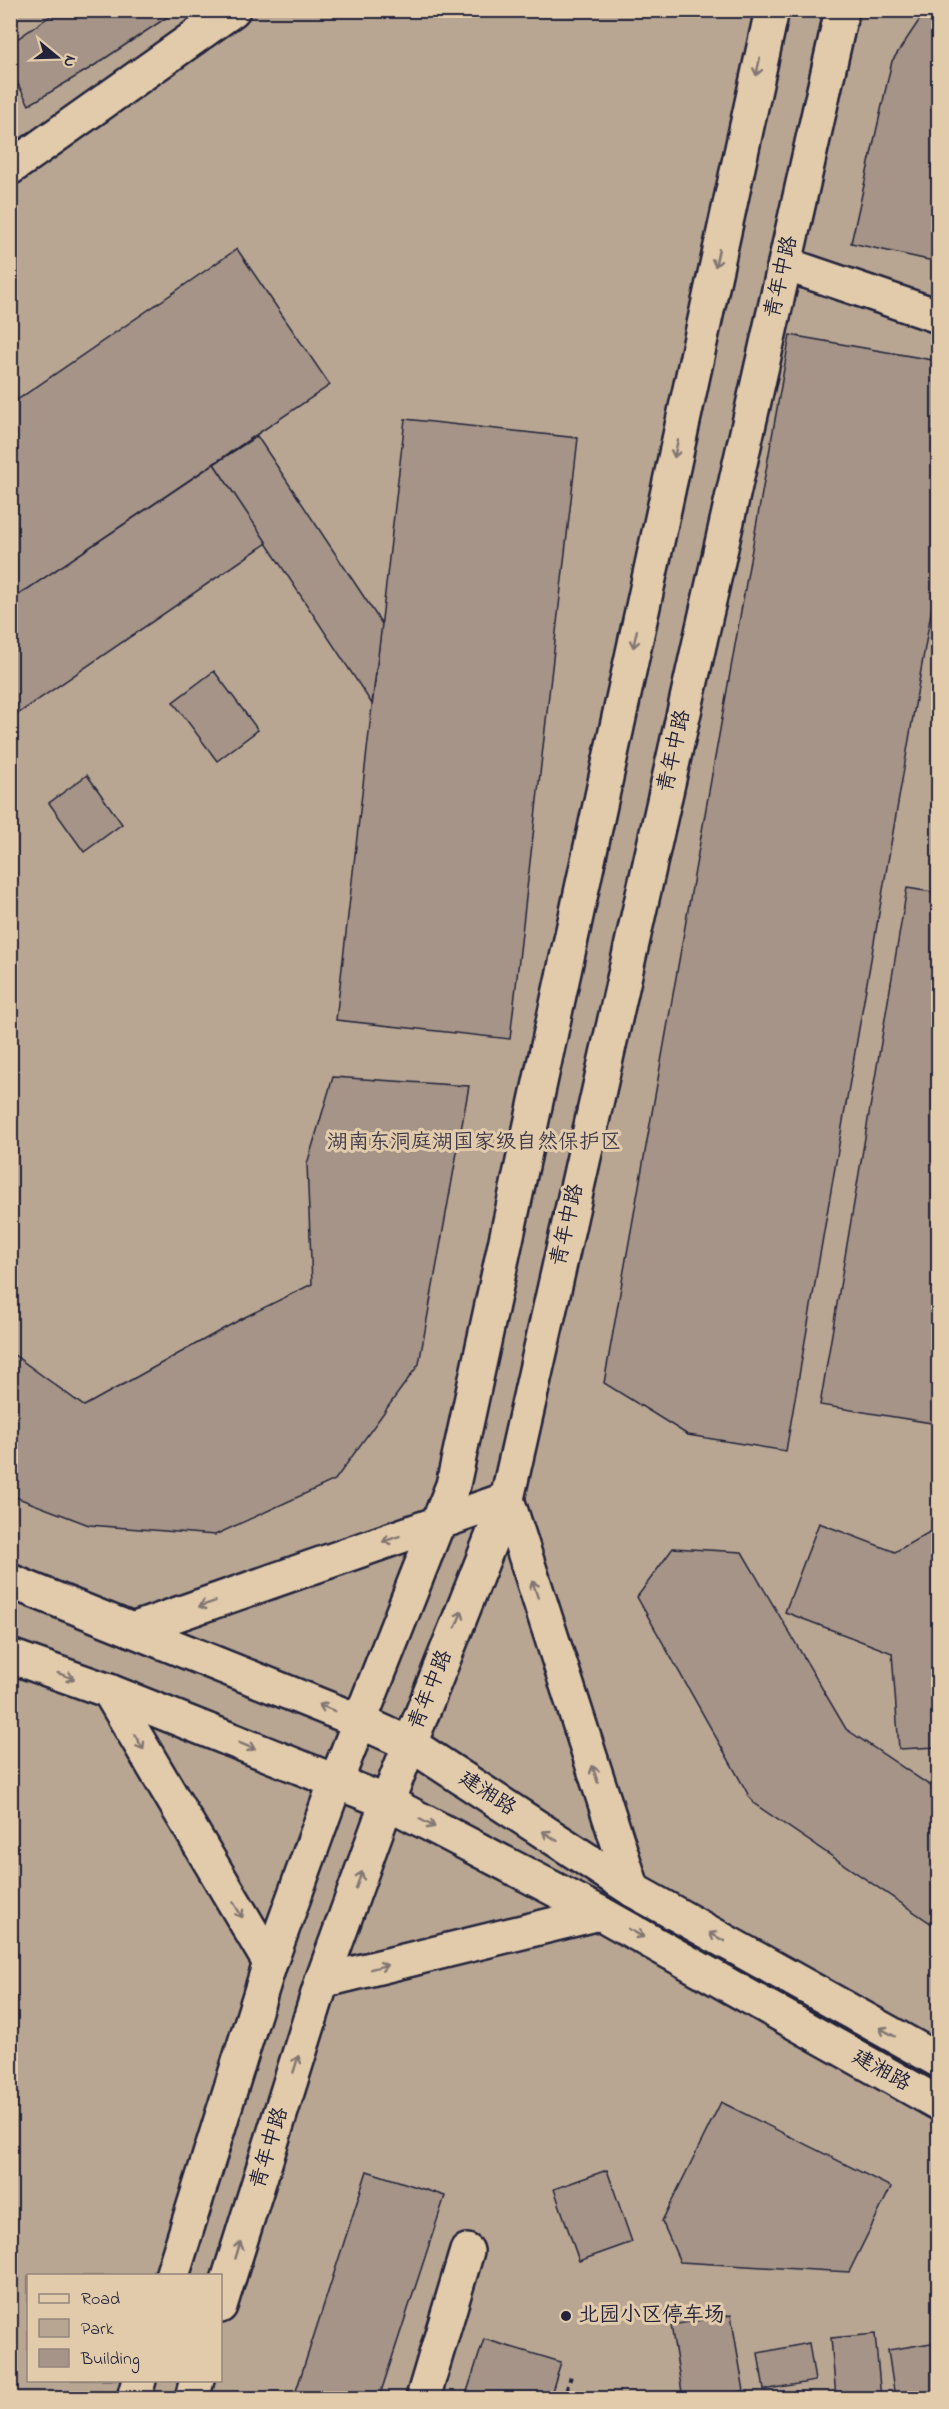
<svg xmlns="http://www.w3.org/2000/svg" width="949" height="2409" font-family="'Indie Flower','LXGW WenKai TC',sans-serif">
<rect width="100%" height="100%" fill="#d7c1a4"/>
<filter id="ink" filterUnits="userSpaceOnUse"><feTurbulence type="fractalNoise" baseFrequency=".0167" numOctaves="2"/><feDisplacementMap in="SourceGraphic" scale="12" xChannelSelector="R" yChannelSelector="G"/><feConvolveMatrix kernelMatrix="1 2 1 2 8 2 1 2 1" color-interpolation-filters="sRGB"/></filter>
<g filter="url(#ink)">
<!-- green -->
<path fill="#b8a693" stroke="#6d6467" stroke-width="1.5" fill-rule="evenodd" d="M 11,11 L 938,11 L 938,2398 L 11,2398 ZM 28,2276 L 220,2276 L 220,2380 L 28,2380 Z"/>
<!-- building -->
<g fill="#a59487" stroke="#22223b" stroke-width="1.5">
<polygon points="59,10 178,10 92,67 29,105 10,69 10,44"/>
<polygon points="926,10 938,10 938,262 851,243 892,61"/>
<polygon points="237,249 330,385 10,601 10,405"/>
<polygon points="790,335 938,361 938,572 786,1451 688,1435 604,1383"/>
<polygon points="405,419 578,438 510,1039 336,1020"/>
<polygon points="257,436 382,624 372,704 214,464"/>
<polygon points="214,464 267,543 10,719 10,601"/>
<polygon points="214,671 258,730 217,761 173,702"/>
<polygon points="87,775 122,824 84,852 49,803"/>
<polygon points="938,791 938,818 934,817"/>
<polygon points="907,888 938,893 938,1424 820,1405"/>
<polygon points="333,1077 469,1086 419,1364 335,1480 215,1535 89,1525 10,1495 10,1352 84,1406 243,1318 312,1284 307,1164"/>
<polygon points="819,1523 895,1552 938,1527 938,1747 899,1749 892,1653 785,1612"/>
<polygon points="673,1548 742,1552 846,1729 938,1791 938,1928 753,1803 637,1597"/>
<polygon points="721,2102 891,2187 849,2272 680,2262 662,2221"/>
<polygon points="607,2170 632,2242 579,2261 554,2189"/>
<polygon points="367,2171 445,2196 379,2398 319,2398 296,2391"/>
<polygon points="731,2315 744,2391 698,2398 683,2398 671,2325"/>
<polygon points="875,2334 881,2398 836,2398 831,2338"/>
<polygon points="484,2339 561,2362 550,2398 465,2398"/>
<polygon points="938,2342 938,2398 895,2398 888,2350"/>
<polygon points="809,2343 815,2381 764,2390 758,2353"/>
</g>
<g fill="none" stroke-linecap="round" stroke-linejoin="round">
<defs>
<g id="street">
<polyline points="10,168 233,10"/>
<polyline points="423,2398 467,2251"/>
</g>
<g id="secondary">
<polyline points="785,264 938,316"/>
<polyline points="132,1630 507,1499 633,1890"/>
<polyline points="109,1691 270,1963"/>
<polyline points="322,1981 600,1913"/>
<polyline points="172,2276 270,1963 336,1781 453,1485 772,10"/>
<polyline points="220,2306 322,1981 387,1802 507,1499 842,10"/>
<polyline points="134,2398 139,2380"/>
<polyline points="192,2398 197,2380"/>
</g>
<g id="primary">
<polyline points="10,1581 359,1721 410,1744 633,1890 938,2060"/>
<polyline points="10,1656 109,1691 387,1802 600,1913 938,2103"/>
</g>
</defs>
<!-- street casing -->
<use href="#street" stroke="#22223b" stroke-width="38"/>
<!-- secondary casing -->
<use href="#secondary" stroke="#22223b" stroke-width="38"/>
<!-- primary casing -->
<use href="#primary" stroke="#22223b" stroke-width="38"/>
<!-- path -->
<polyline stroke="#22223b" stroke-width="4" stroke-dasharray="4.5 4.5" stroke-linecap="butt" points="564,2398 571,2376"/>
<!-- street -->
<use href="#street" stroke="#e2cbab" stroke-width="33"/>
<!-- secondary -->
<use href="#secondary" stroke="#e2cbab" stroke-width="33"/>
<!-- primary -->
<use href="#primary" stroke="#e2cbab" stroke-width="33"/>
</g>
<!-- one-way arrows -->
<defs><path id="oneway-shaft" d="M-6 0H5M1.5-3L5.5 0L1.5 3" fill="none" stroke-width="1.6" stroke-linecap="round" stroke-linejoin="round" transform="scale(1.5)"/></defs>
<g stroke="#827673">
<use href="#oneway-shaft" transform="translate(758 67) rotate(102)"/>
<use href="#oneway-shaft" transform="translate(717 258) rotate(102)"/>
<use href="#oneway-shaft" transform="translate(676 449) rotate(102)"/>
<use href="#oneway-shaft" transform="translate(635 639) rotate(102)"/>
<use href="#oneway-shaft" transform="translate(391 1539) rotate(161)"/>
<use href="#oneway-shaft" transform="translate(535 1589) rotate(-108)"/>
<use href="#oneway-shaft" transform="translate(207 1604) rotate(161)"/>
<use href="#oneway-shaft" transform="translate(459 1619) rotate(-68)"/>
<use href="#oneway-shaft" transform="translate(66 1676) rotate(20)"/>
<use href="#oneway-shaft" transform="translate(327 1708) rotate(-158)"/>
<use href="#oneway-shaft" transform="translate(139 1742) rotate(59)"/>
<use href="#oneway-shaft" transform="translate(247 1746) rotate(22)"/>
<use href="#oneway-shaft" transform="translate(595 1774) rotate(-108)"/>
<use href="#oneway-shaft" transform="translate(427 1823) rotate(28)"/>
<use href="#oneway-shaft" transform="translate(550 1836) rotate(-147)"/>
<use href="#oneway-shaft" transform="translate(359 1880) rotate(-70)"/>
<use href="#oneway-shaft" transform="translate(238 1910) rotate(59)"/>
<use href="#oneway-shaft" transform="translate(636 1933) rotate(29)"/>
<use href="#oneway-shaft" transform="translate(717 1937) rotate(-151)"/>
<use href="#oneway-shaft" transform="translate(379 1967) rotate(-14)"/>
<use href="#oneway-shaft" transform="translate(887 2032) rotate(-151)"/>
<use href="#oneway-shaft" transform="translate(296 2064) rotate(-73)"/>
<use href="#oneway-shaft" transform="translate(238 2250) rotate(-73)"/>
</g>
</g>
<!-- markers -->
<circle fill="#22223b" stroke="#e2cbab" stroke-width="2" cx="566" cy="2316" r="6"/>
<g text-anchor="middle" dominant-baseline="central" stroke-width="6" stroke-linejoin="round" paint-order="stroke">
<!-- street labels -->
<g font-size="21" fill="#22223b" stroke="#e2cbab">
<text transform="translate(782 277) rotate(-77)">青年中路</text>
<text transform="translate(675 751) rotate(-77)">青年中路</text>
<text transform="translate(568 1225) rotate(-77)">青年中路</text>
<text transform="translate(431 1690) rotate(-68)">青年中路</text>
<text transform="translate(487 1794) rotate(33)">建湘路</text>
<text transform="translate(881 2071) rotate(29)">建湘路</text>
<text transform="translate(270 2148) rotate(-73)">青年中路</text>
</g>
<!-- park labels -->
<g font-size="21" fill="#403c4d" stroke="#e2cbab">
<text x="474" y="1143">湖南东洞庭湖国家级自然保护区</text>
</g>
<!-- poi labels -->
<g font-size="21" fill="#22223b" stroke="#e2cbab" text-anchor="start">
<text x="578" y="2316">北园小区停车场</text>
</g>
</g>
<!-- margin -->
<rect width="949" height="2409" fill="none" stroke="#e2cbab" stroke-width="36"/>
<rect x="18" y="18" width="913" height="2373" fill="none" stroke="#22223b" stroke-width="2" filter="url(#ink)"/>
<!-- legend -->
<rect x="27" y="2274" width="195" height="108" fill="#e2cbab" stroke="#95877e" stroke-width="1.5"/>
<rect x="39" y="2294" width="30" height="9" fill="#e2cbab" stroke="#95877e" stroke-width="1.5"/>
<text x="81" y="2304" font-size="18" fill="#22223b">Road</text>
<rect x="39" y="2319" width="30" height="18" fill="#b8a693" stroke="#95877e" stroke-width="1.5"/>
<text x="81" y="2334" font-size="18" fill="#22223b">Park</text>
<rect x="39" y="2349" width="30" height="18" fill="#a59487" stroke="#95877e" stroke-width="1.5"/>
<text x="81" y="2364" font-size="18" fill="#22223b">Building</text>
<!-- north arrow -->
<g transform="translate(57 57) rotate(109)" stroke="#e2cbab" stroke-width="4.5" paint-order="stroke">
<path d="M0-4.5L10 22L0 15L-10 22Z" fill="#22223b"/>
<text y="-9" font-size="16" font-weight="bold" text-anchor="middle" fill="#22223b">N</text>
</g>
</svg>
